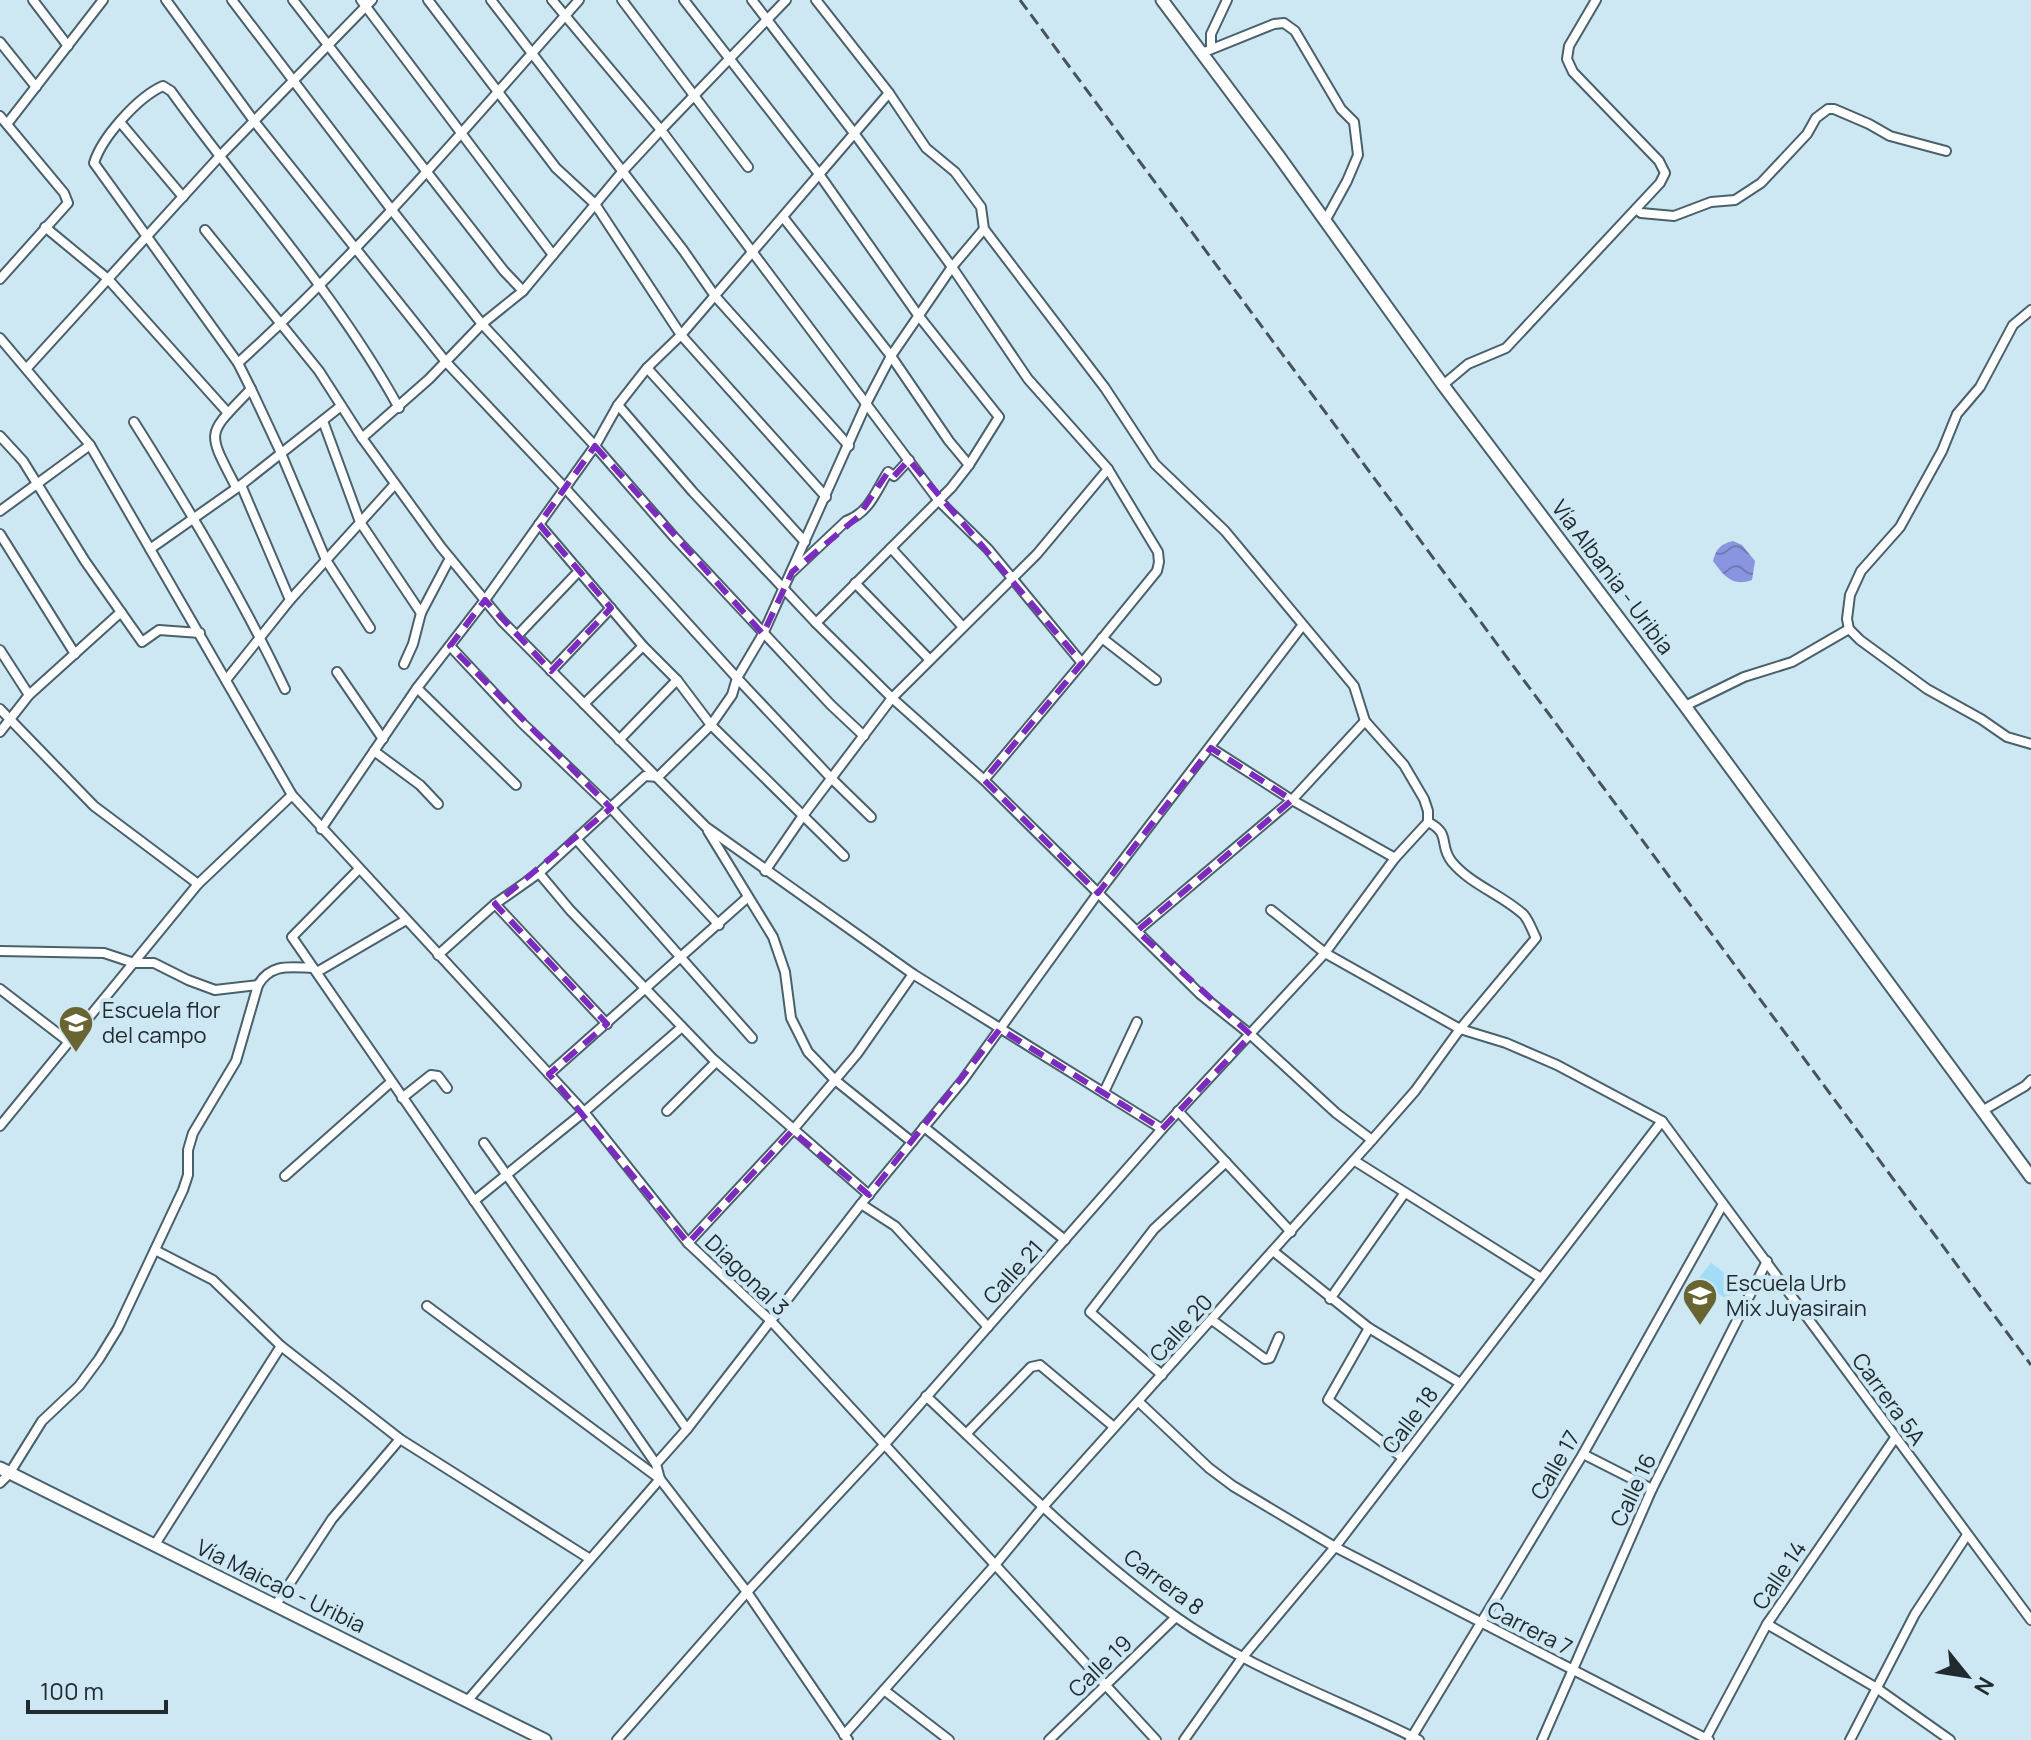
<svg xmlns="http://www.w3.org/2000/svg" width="2031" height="1740" font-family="Manrope,sans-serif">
<defs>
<pattern id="water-waves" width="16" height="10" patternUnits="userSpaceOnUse" patternTransform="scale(2)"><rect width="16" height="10" fill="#8995df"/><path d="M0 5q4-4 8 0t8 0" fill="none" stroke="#707ab5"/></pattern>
</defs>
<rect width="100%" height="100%" fill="#cde7f3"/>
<!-- pitch -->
<polygon fill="#a2dcf6" points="1711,1263 1739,1284 1727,1300 1699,1278"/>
<!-- water -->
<path fill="url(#water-waves)" d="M 1733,541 L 1742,545 L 1755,561 L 1752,580 C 1732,587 1724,576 1713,561 C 1716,549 1720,544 1733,541 Z"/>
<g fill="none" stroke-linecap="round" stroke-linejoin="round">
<defs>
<g id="street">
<polyline points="33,0 68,46"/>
<polyline points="166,0 254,121 446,362 565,488 737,678 831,778 871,817"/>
<polyline points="232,0 391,209 482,324 595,446 674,537 831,705 864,736"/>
<polyline points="293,0 504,271 523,291"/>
<polyline points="361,0 553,255"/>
<polyline points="428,0 556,168 595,204 681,335 826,497"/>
<polyline points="491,0 683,250 715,296 849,446"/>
<polyline points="622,0 748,167"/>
<polyline points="684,0 819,174 918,315 999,417 969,465"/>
<polyline points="752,0 854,133 952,267 1028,379 1108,469 1158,552 1159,562 1157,571 1082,663"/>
<polyline points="786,0 661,130 939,501 988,549 1082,663 984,780"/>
<polyline points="816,0 889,93 926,148 955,172 981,207 984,229 1105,388 1155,464 1225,531 1354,686 1365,721 1404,765 1424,799 1428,811 1428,822"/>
<polyline points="0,42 36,87"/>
<polyline points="1211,47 1211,34 1227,0"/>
<polyline points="1202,53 1274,24 1284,23 1295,31 1341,109 1354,122 1358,155 1347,181 1325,221"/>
<polyline points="0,116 64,193 68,203 0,279"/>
<polyline points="120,122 183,197"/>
<polyline points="7,124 103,0"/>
<polyline points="1636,209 1641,213 1674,216 1711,202 1735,200 1761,183 1807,134 1816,118 1828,109 1834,109 1869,124 1890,136 1946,151"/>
<polyline points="783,217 891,356 949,441 969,465 951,488 816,623"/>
<polyline points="45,227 108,279 228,413"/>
<polyline points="205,230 319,371 362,438 441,547 502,621 706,827 913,974 1162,1129"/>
<polyline points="2031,310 2013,325 1980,387 1957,414 1942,451 1900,527 1861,571 1850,595 1847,619 1849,629 1860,640 1927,689 1981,719 2007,737 2031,744"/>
<polyline points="0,338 90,445 292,795 584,1112 688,1243 772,1322 1156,1740"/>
<path d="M 238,363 L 94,163 C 102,137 138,97 163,86 L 171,91 C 247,197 336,293 399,408"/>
<polyline points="27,368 219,157 372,0"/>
<polyline points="647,368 805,542"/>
<polyline points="1443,385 1468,364 1506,348 1660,183 1665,173 1659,161 1573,72 1567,59 1569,46 1596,0"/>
<polyline points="251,389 280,451 326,560 370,628"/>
<polyline points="618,405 693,492 816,623 892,698 984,780 1200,994 1251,1035 1336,1113 1372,1140"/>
<polyline points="323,421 360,522 421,613"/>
<path d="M 134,422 C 189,509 241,596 285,689"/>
<polyline points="0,436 23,461 85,561 142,642 159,630 200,633"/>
<polyline points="362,438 429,379 482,324 523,291 622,172 661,130 552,0"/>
<polyline points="241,485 290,600"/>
<path d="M 236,487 C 206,429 206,436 251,389 L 238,363 C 361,252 469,124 579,0"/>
<polyline points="0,511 90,445"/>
<polyline points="539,524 643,646 677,680 711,725 844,856"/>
<polyline points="0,534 75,654"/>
<polyline points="891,548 963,627"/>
<polyline points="150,549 241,485 341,406"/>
<path d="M 792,572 L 846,521 C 869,513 876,491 888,472 L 894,476 L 909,460"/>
<polyline points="855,583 930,660"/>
<polyline points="517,636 579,571"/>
<polyline points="1102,638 1156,680"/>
<polyline points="450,646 522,723 611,808 719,925"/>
<polyline points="0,650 29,695"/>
<polyline points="404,664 413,644 421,613 450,558"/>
<polyline points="551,671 611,608"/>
<polyline points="337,672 383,739"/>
<polyline points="226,680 290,600 395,484"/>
<polyline points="417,688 516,785"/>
<polyline points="584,704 643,646"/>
<polyline points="1685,706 1744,677 1792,662 1849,629"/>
<polyline points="0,709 94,806 198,884"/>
<polyline points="0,732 29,695 121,612"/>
<polyline points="619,740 677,680"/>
<polyline points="1211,748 1292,800 1395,858"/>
<polyline points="374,751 420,785 438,804"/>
<polyline points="321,829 417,688 485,600 595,446 618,405 647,368 681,335 889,93"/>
<polyline points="708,831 773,937 785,972 791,1018 808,1052 835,1080 912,1142"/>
<polyline points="577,840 752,1038"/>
<polyline points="359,869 292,937 656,1464"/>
<polyline points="765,871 802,817 892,698 1037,554 1108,469"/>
<polyline points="539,873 570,910 712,1058 869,1195"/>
<polyline points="495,904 607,1024"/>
<polyline points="1271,910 1325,953 1460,1029 1506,1043 1557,1065 1662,1121 2031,1620"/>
<polyline points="1137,931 1292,800 1365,721"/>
<polyline points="0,951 104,953 134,963 154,963 188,980 215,990 258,985"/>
<polyline points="438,955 495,904 539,873 645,776 658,777 711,725 732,695 737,678 763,634 867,402 891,356 952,267 984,229"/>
<polyline points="317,972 406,920"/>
<polyline points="0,989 69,1042"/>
<polyline points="549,1074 748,897"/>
<polyline points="1104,1092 1137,1022"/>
<polyline points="402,1098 431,1075 438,1076 447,1088"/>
<polyline points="667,1111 716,1062"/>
<polyline points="1178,1111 1291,1232"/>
<polyline points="1982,1111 2025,1086 2031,1080"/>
<polyline points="0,1126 198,884 292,795"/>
<polyline points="924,1127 1065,1240"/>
<polyline points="484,1143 687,1429"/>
<polyline points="1355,1161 1541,1278"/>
<polyline points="285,1176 391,1082"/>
<polyline points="474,1201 584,1112 682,1027"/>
<polyline points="861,1204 895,1226 988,1327"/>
<polyline points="688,1243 792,1131 857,1054 913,974"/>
<polyline points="155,1250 213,1280 281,1346 400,1439 590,1559"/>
<polyline points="1273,1251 1369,1328 1460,1383"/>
<polyline points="1330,1299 1404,1194"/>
<polyline points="427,1306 660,1479 747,1592 848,1740"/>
<polyline points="1212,1320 1265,1359 1270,1358 1279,1337"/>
<polyline points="1369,1328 1328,1400 1403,1458"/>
<polyline points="1162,1375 1090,1312 1154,1229 1226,1162"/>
<path d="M 926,1396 C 1007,1472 1085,1552 1176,1617 C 1251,1670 1338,1699 1419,1740"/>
<polyline points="1139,1402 1209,1468 1233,1486 1335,1547 1709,1740"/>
<polyline points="966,1434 1031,1367 1040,1365 1114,1427"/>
<polyline points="1583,1454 1652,1489"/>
<path d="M 0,1483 L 9,1474 L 42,1421 L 79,1386 L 99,1359 L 118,1328 L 183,1190 L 188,1175 L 188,1150 L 193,1133 L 236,1061 L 258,985 C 271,963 290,967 312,968"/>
<polyline points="154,1546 281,1346"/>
<polyline points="275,1606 332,1519 400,1439"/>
<polyline points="1767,1624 1875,1687 1950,1740"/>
<polyline points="884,1690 949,1740"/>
<polyline points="468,1700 660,1479 656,1464 687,1429 861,1204 963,1080 1098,893 1302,626"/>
<path d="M 844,1735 L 995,1565 L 1042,1508 L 1372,1140 L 1415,1091 L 1460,1029 L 1536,938 C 1532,930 1529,921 1524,915 C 1503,895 1471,885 1452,862 C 1438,845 1452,834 1428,822"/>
<polyline points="617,1740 747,1592 885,1444 1162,1129 1325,953 1395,858 1428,822"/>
<polyline points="1049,1740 1176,1617"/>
<polyline points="1184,1740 1242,1658 1335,1547 1662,1121"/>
<polyline points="1410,1740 1583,1454 1723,1204"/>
<polyline points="1542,1740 1652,1489 1767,1261"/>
<polyline points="1705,1740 1767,1624 1895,1438"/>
<polyline points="1850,1740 1915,1614 1967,1535"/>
</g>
<g id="secondary">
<polyline points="1162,0 1278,155 1443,385 1685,706 2031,1177"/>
<polyline points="0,1468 545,1740"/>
</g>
</defs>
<!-- street casing -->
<use href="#street" stroke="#4a616c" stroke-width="12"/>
<!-- secondary casing -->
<use href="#secondary" stroke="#4a616c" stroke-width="15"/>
<!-- street -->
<use href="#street" stroke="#fff" stroke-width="8"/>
<!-- secondary -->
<use href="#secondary" stroke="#fff" stroke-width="11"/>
<!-- rail -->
<polyline stroke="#465459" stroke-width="3" stroke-dasharray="12 6" stroke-linecap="butt" points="1020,0 2031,1365"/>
</g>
<!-- marked area -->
<path fill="none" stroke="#7b2cbf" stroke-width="6" stroke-dasharray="16 10" stroke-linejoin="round" d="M 595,446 L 763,634 L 792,572 L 858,517 L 888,472 L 894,476 L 909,460 L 1082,663 L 984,780 L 1098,893 L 1211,748 L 1292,800 L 1137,931 L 1251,1035 L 1162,1129 L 1000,1029 L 869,1195 L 792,1131 L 688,1243 L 549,1074 L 607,1024 L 495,904 L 611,808 L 450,646 L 485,600 L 551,671 L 611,608 L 539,524 Z"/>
<!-- icons -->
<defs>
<symbol id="school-pin" viewBox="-11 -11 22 30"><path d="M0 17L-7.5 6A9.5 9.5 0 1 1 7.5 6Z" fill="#696532" stroke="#cde7f3"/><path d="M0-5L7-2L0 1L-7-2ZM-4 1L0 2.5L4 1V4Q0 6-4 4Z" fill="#fff"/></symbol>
</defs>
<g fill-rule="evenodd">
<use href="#school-pin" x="56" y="1003" width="40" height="54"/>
<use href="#school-pin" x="1680" y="1276" width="40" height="54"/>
</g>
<g text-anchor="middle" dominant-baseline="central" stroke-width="8" stroke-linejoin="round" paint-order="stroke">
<!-- street labels -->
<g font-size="22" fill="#212b2f" stroke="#cde7f3">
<text transform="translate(1613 577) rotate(53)">Vía Albania - Uribia</text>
<text transform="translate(1013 1272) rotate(-48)">Calle 21</text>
<text transform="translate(747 1275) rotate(44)">Diagonal 3</text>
<text transform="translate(1181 1328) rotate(-48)">Calle 20</text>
<text transform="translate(1889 1399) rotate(54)">Carrera 5A</text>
<text transform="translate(1410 1420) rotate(-53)">Calle 18</text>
<text transform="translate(1555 1465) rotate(-60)">Calle 17</text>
<text transform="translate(1633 1490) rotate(-65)">Calle 16</text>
<text transform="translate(1779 1575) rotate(-56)">Calle 14</text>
<text transform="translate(1164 1582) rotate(37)">Carrera 8</text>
<text transform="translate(281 1586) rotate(26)">Vía Maicao - Uribia</text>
<text transform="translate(1530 1628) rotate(27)">Carrera 7</text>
<text transform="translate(1100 1666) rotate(-44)">Calle 19</text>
</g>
<!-- poi labels -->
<g font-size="22" fill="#212b2f" stroke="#cde7f3" text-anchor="start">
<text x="102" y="1010">Escuela flor<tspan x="102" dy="25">del campo</tspan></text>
<text x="1726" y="1283">Escuela Urb<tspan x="1726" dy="25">Mix Juyasirain</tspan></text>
</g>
</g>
<!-- north arrow -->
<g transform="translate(1967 1676) rotate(120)" stroke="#cde7f3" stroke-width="6" paint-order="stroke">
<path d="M0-6L14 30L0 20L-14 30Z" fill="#212b2f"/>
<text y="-12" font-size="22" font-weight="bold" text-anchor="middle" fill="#212b2f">N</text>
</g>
<!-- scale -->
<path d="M28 1700v12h138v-12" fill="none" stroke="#212b2f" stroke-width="4"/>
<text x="40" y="1700" font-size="24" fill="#212b2f" stroke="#cde7f3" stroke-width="6" paint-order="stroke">100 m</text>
</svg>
